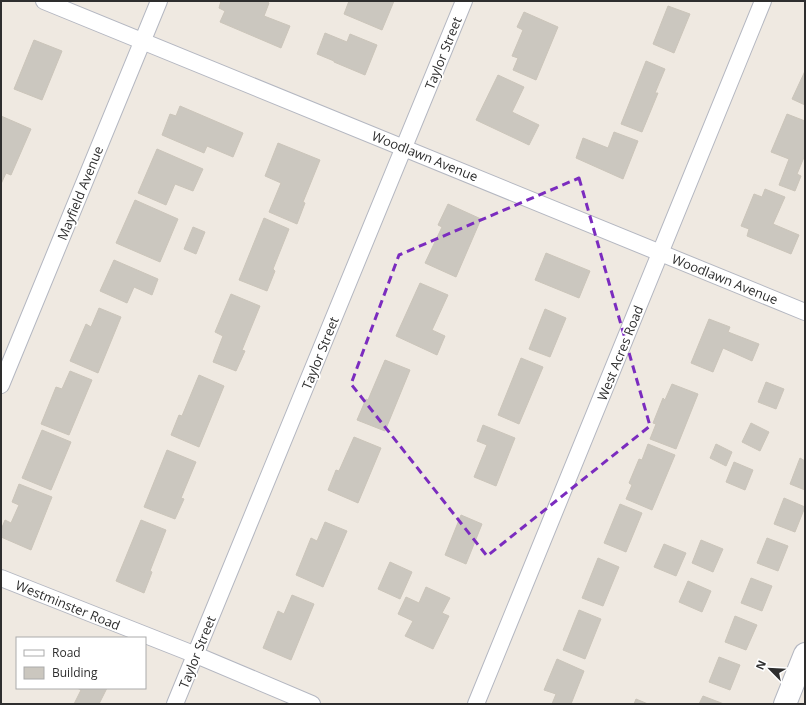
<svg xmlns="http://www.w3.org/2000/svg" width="806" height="705" font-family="'Open Sans',sans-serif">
<rect width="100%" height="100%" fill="#efe9e1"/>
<!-- building -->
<g fill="#cbc7bf" stroke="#cbc5ba">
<polygon points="221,1 266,1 269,3 264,16 290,26 281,48 220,22 225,11 219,8"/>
<polygon points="349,1 394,1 382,30 344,14"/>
<polygon points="668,6 690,14 674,53 653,44"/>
<polygon points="524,12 558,27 536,80 513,70 518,58 512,56 523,30 517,27"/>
<polygon points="325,33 347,42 350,34 377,45 365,75 334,62 334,61 317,54"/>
<polygon points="34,40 62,51 42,100 14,89"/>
<polygon points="646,61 665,69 655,93 658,93 642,132 621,124"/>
<polygon points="805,71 805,105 792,99"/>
<polygon points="498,75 524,87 512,112 539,125 529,145 476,120"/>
<polygon points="180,106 243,133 233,157 207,146 204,153 162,135 170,114 176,116"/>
<polygon points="787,114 805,121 805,155 797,174 801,176 795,191 779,185 789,159 771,152"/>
<polygon points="1,116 31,129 11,175 6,173 1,184"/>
<polygon points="614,132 638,141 623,179 576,158 583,138 608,148"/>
<polygon points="278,143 320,160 303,202 305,203 297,224 269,212 281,183 265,176"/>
<polygon points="157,149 203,169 193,191 175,184 166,205 138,193"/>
<polygon points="765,189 785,197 773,224 799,235 791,254 747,236 749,229 741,226 754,194 762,197"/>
<polygon points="135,200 178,219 160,262 116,243"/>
<polygon points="448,204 481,219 456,277 425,263 442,227 438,225"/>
<polygon points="264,218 289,229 273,269 275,271 267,291 239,280"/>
<polygon points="193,227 205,232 196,254 184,249"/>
<polygon points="546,253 590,271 579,298 535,280"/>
<polygon points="114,260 158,279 152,295 134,287 127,303 100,291"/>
<polygon points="420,283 448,295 432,330 445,336 437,355 396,336"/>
<polygon points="231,294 260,306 242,350 245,351 236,371 213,362 223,336 215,332"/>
<polygon points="99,308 121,317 98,373 70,361 86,324 91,327"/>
<polygon points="545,309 566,318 550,357 529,349"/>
<polygon points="709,319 730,327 728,332 759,344 752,361 723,348 713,372 691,363"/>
<polygon points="521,358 543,367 519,424 498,415"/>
<polygon points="385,360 410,370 385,431 357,420 366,399 368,400"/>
<polygon points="70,371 92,380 69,435 41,424 56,387 62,389"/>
<polygon points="199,375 224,386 199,447 171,435 179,415 182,416"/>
<polygon points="766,382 784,389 776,409 758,402"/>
<polygon points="672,384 698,394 676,449 650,439 656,424 653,423 663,398 665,400"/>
<polygon points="751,423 769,432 760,451 742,442"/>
<polygon points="483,425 515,438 496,486 474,477 487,445 477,441"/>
<polygon points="42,430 71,442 51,490 22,478"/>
<polygon points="354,437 381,448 358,503 328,490 336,470 339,471"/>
<polygon points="648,444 675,455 652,510 626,499 632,485 629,483 639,459 642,460"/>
<polygon points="716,444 732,452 726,466 710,458"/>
<polygon points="167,450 196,462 181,498 184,499 175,519 144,507"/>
<polygon points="800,458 805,461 805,490 790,484"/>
<polygon points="734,462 753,470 745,490 726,482"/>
<polygon points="19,484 52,497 31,550 1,537 1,530 5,520 11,523 19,505 12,502"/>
<polygon points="784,498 805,507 795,532 774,524"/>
<polygon points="620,504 642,513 626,552 604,543"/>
<polygon points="461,515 482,524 466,564 445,555"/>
<polygon points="141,520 166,530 150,571 152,572 144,593 116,581"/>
<polygon points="325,522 347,531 323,587 296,575 311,538 317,541"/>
<polygon points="767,538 788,546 778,571 757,563"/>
<polygon points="701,540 723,549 713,572 692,563"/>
<polygon points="664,544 686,553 676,576 654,567"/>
<polygon points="598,558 619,567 603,606 582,598"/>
<polygon points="390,562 412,572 400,599 378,589"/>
<polygon points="751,578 772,586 762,611 741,603"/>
<polygon points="688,581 711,591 702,612 679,602"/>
<polygon points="426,587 450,598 442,613 449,616 433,649 405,636 413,621 398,614 406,597 419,603"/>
<polygon points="292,595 314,604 291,660 263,648 278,611 284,614"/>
<polygon points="579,610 601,619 585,659 563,650"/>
<polygon points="735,616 757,625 746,650 725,642"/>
<polygon points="719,657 740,665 730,690 709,682"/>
<polygon points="557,659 584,671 571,704 552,704 556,694 544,690"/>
<polygon points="77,688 107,688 99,704 74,704 81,690"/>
<polygon points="703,696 724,704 699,704"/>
<polygon points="636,699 648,704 634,704"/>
</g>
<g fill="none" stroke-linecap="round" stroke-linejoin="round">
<defs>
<g id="street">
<polyline points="44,1 805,312"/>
<polyline points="1,385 159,1"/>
<polyline points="1,578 196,655 312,704"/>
<polyline points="175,704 464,1"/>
<polyline points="476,704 763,1"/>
</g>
<polyline id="secondary" points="785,704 805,654"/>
</defs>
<!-- street casing -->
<use href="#street" stroke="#b4b7c1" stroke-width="18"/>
<!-- secondary casing -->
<use href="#secondary" stroke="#b4b7c1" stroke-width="24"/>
<!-- street -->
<use href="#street" stroke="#fff" stroke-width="16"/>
<!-- secondary -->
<use href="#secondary" stroke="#fff" stroke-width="22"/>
</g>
<!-- marked area -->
<path fill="none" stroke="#7b2cbf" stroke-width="3" stroke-dasharray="8 5" stroke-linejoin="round" d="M 579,178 L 650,426 L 487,556 L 351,384 L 399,255 Z"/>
<g text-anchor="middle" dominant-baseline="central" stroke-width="3.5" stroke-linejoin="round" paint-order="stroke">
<!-- street labels -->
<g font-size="13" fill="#2e2e2e" stroke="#fff">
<text transform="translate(443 53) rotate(-68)">Taylor Street</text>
<text transform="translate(425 156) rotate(22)">Woodlawn Avenue</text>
<text transform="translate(80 193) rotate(-68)">Mayfield Avenue</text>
<text transform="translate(725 279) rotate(22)">Woodlawn Avenue</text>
<text transform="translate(320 353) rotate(-68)">Taylor Street</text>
<text transform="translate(620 353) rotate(-68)">West Acres Road</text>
<text transform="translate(68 605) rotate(22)">Westminster Road</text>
<text transform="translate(197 652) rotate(-68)">Taylor Street</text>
</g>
</g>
<!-- border -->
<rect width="806" height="705" fill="none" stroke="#2e2e2e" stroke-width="4"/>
<!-- legend -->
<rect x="16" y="637" width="130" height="52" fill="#ffffff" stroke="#ababab"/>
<rect x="24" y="650" width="20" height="6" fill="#ffffff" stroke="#ababab"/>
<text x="52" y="657" font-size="12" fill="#2e2e2e">Road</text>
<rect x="24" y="667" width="20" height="12" fill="#cbc7bf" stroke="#ababab"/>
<text x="52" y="677" font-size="12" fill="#2e2e2e">Building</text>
<!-- north arrow -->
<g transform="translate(770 669) rotate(294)" stroke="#ffffff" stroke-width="3" paint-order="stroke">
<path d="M0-3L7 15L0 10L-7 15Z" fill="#2e2e2e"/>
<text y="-6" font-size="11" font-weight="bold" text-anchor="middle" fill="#2e2e2e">N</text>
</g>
</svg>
